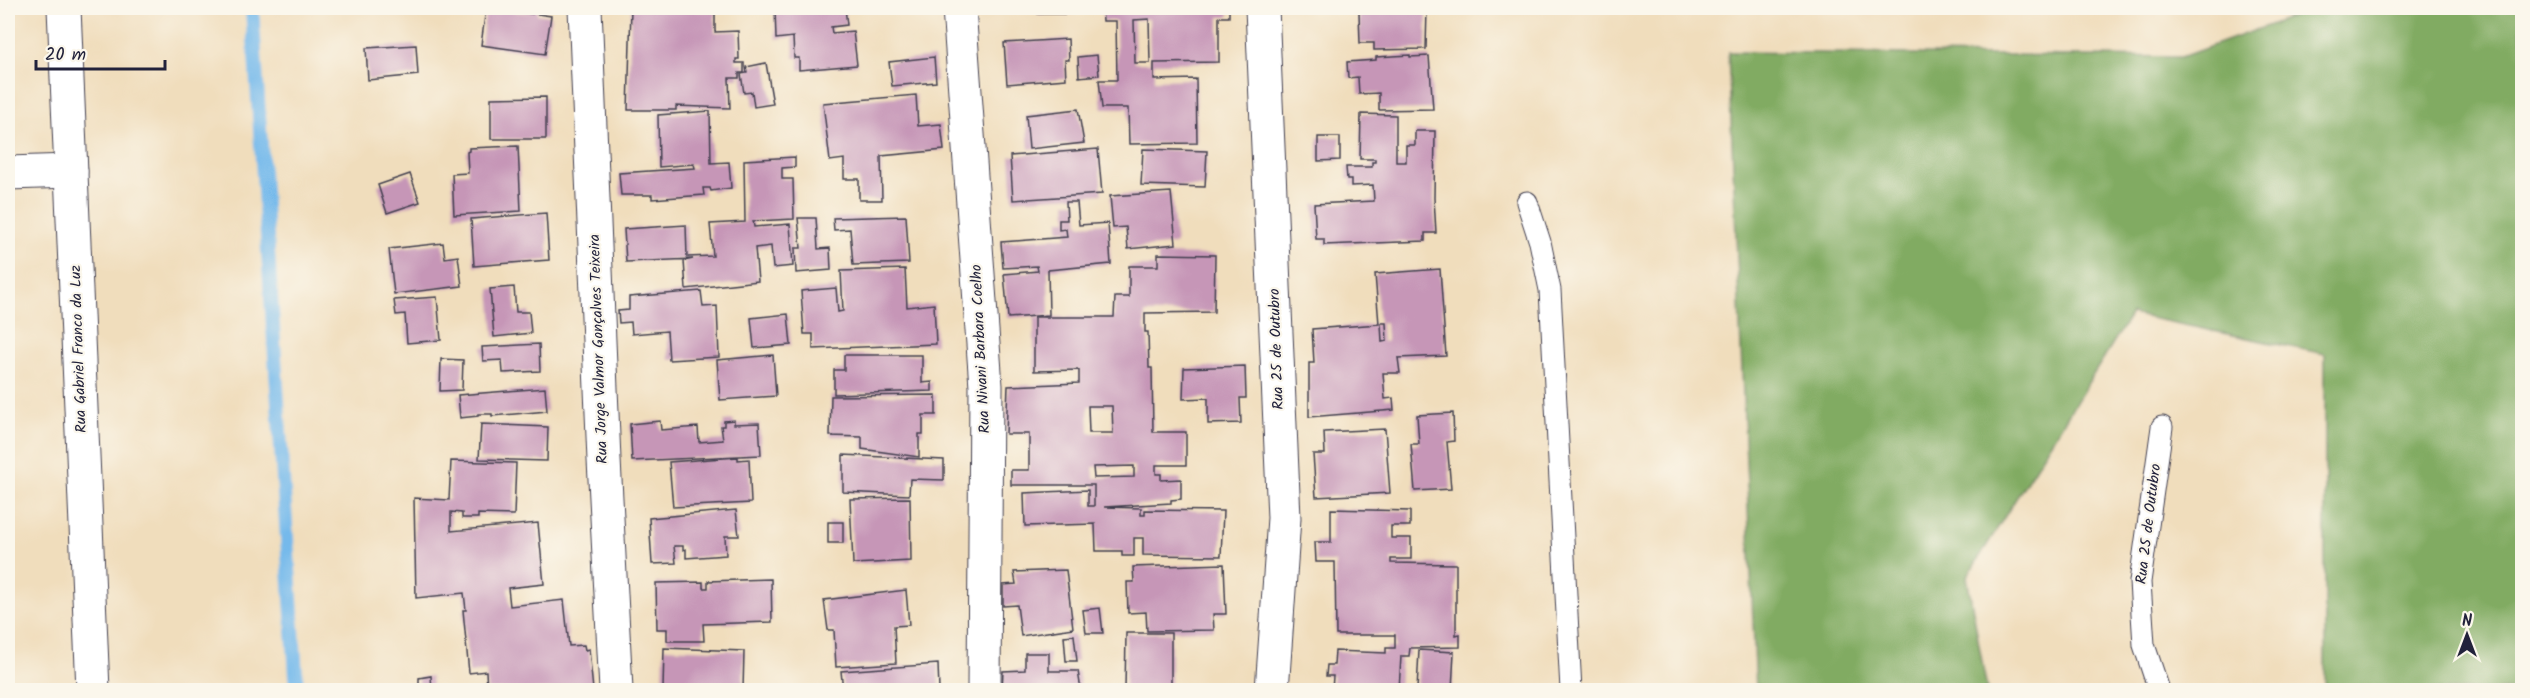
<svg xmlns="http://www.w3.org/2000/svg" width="2530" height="698" font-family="Kalam,sans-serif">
<rect width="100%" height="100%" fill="#fbf7ec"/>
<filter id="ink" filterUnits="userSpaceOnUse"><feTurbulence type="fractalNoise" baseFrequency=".0167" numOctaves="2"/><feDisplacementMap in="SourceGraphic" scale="12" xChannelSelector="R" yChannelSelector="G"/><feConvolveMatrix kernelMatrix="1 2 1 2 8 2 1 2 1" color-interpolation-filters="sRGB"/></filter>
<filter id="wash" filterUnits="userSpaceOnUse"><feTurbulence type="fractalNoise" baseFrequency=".008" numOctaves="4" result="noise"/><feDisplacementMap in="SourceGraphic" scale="24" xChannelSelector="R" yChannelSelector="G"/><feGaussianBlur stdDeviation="1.35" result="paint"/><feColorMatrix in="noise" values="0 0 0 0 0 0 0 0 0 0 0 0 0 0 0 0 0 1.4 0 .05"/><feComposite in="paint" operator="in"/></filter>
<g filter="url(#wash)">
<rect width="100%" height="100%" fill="#f0ddbc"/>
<!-- forest -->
<polygon fill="#81ab62" stroke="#52664e" stroke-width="1.5" points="2317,8 2522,8 2522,690 2328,690 2325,687 2325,354 2131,314 1967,577 1987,690 1756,690 1728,52 2181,57"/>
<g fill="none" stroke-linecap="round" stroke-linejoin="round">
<!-- stream -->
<polyline stroke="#75b9eb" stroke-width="14" points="252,8 297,690"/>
</g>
<g id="blocks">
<!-- building -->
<g fill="#c696b7" fill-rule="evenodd">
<polygon points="486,8 533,14 506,8 539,8 537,14 551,16 545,54 481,45"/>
<polygon points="631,8 696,8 696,11 715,11 715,32 738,31 739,59 736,59 736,63 744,63 744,73 739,73 739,78 729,78 730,108 676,106 676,110 628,110"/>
<polygon points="775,8 845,8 847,25 831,27 832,33 853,31 857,65 799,70 799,58 794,58 793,37 776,39"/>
<rect x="1038" y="8" width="38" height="6"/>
<path d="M 1102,8 L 1229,8 L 1229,17 L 1219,17 L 1219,62 L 1154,63 L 1154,80 L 1196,79 L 1197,143 L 1129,144 L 1128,108 L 1102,108 L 1099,80 L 1117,80 L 1116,21 L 1103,21 ZM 1149,19 L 1150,63 L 1135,63 L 1134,20 Z"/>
<polygon points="1376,8 1427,8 1426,49 1374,50 1374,43 1360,43 1359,12 1375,12"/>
<polygon points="1068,39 1069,60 1065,60 1066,79 1007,84 1004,43"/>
<polygon points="416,45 418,75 368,80 366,48"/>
<polygon points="1097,55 1099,75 1079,77 1078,57"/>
<polygon points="1410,55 1410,57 1429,56 1433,109 1379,110 1379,93 1359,94 1358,77 1348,78 1347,62 1376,60 1376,57"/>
<polygon points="934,57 936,82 892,86 889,62"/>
<polygon points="766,63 773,104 754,107 752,92 744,93 741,74 747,73 746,67"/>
<polygon points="916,95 918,126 941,124 944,150 881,156 882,200 859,200 859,179 844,179 844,159 830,161 823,103"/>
<polygon points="546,97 546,139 491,139 491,98"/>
<polygon points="1078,109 1084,143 1029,149 1026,115"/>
<polygon points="710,111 711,163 729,162 731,188 711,191 710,188 703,188 704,195 652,199 652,195 621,195 619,173 695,168 694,164 659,167 658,115"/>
<polygon points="1361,114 1396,115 1396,162 1406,162 1406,145 1415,145 1415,131 1435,131 1434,198 1436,233 1425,233 1425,241 1324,245 1324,239 1316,239 1314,204 1374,201 1373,185 1351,186 1351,179 1347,179 1346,167 1372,167 1372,162 1375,162 1375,159 1360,159"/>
<polygon points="1318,137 1340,137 1340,160 1318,161"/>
<polygon points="518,146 521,211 454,215 452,174 468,173 467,152 469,151 469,148"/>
<polygon points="1098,149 1102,194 1013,200 1010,156"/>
<polygon points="1143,149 1207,151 1205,187 1141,185"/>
<polygon points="795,157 795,167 782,168 782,179 793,179 794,219 753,221 754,227 790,224 793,266 773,268 771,246 755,248 758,281 686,289 684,261 693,259 626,262 624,229 686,225 687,257 713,256 710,224 745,222 744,160"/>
<polygon points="410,174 420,202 387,213 378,185"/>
<polygon points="1171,192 1176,244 1128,249 1126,227 1113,228 1110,196"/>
<polygon points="1066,202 1077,202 1079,225 1108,223 1111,264 1048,270 1049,315 1008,318 1004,274 1038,271 1037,266 1003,268 1001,242 1067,237 1066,229 1059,230 1059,220 1067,220"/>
<polygon points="546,213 549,260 474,266 471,219"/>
<polygon points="906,216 909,263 853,265 850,229 834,230 833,218"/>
<polygon points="798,218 816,218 818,249 830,248 831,270 796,273 795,248 801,248"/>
<polygon points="443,243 445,258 458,256 462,286 394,294 389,249"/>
<path d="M 1158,254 L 1215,255 L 1214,312 L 1145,313 L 1145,332 L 1148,332 L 1149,368 L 1152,368 L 1153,432 L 1186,432 L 1186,465 L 1156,465 L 1156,474 L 1161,474 L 1161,480 L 1181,479 L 1181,499 L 1171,500 L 1171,503 L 1104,507 L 1141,508 L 1141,515 L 1145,515 L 1145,510 L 1223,511 L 1221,556 L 1143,555 L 1143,538 L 1134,538 L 1134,556 L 1122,556 L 1122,551 L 1096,551 L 1095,524 L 1025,526 L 1024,493 L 1088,490 L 1088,506 L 1094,506 L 1094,485 L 1011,485 L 1011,470 L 1029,470 L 1029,434 L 1006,434 L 1008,386 L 1079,383 L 1079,370 L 1034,371 L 1034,317 L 1114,317 L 1115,297 L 1129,297 L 1129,266 L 1158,266 ZM 1088,406 L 1112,406 L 1113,433 L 1089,433 ZM 1134,466 L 1134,477 L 1094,478 L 1093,467 Z"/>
<polygon points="905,269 907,307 934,304 936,344 813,349 813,334 804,334 801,291 836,288 838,312 843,311 841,271"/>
<path d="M 1440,269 L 1446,356 L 1398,358 L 1400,373 L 1383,373 L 1385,399 L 1393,398 L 1394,410 L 1309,417 L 1309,363 L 1314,363 L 1312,329 L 1379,324 L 1375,274 ZM 1381,323 L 1386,323 L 1387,341 L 1382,342 Z"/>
<polygon points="514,287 516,312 529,312 531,333 494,337 490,289"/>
<polygon points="701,291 703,307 717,306 719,357 669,360 667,331 632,334 631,322 619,323 618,311 629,310 629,297"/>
<polygon points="437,297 441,340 407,343 405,314 396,315 394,300"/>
<polygon points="788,314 791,345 754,348 751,318"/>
<polygon points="539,344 540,371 503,373 502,360 483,361 482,347"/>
<polygon points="773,355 776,396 720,400 717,360"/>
<polygon points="844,355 922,355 922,383 932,382 932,391 834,394 834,370 844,370"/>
<polygon points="441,359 463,360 462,390 440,391"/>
<polygon points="1245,366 1246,398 1240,398 1241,423 1208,424 1208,398 1183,399 1184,368"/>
<polygon points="545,388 547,411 492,416 492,414 478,414 478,416 460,418 458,395"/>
<polygon points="936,395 936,415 923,415 923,434 919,434 919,457 862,449 862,437 830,436 831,396"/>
<polygon points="1453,413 1454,441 1447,442 1451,489 1415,491 1411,444 1419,444 1417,415"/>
<polygon points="734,420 734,424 759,423 761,455 632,461 630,424 660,421 661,430 698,427 699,442 723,440 721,426 724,426 724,421"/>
<polygon points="481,424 548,427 547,461 479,459"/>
<polygon points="1385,429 1390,493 1316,497 1313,454 1325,454 1324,432"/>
<polygon points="843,455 944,460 944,480 910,479 909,495 843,492"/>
<polygon points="738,457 738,460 749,459 751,503 673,507 669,462"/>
<polygon points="451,461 516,463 514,515 478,514 478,518 462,518 462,513 451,512 451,531 538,523 544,584 508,588 510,606 564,600 569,646 584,645 585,650 589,649 593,690 487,690 486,671 469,673 463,610 466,610 464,593 416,598 414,498 449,500"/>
<polygon points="910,498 911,561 853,564 850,499"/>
<polygon points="1331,509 1410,511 1410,526 1391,526 1391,538 1411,538 1411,559 1391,559 1391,563 1456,564 1456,635 1460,634 1460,647 1410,648 1409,656 1401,656 1399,690 1332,690 1333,676 1326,676 1327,665 1334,665 1335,651 1386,653 1386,648 1395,648 1395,635 1336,635 1335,562 1316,562 1315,542 1331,542"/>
<polygon points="736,510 739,536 725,536 726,555 686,558 686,549 683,550 683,546 674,546 676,563 652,564 649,518"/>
<rect x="828" y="522" width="15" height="21"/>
<polygon points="1224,564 1226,614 1213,614 1214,630 1147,631 1146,612 1128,613 1127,582 1134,582 1133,567"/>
<polygon points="1066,570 1073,628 1021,636 1017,605 1003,606 1003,585 1016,584 1014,572"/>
<polygon points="771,579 772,622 703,624 704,641 667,641 667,629 657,629 656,583 703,582 703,588 708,588 708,581"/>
<polygon points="906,590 909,625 894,626 896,663 836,667 834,630 828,630 824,600"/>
<polygon points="1100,608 1103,633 1086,633 1083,610"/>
<polygon points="1126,633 1171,633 1171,690 1125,690"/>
<polygon points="1074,635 1077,661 1066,661 1064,636"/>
<polygon points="664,648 744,651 743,690 663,690"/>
<polygon points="1419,650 1454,652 1452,690 1417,690"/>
<polygon points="1025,653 1049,653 1049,671 1078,671 1081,690 1002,690 1003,671 1025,670"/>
<polygon points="938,664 939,690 843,690 841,671"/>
<polygon points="431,676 432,690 419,690 419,678"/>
</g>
</g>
</g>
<g filter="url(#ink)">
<use href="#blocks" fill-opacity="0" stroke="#413e4e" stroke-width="1.5"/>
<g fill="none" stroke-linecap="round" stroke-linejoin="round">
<defs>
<g id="service">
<polyline points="1527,202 1540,242 1550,290 1571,690"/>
<polyline points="2159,690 2144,645 2140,582 2162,427"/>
</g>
<g id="minor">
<polyline points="585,8 604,460 616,690"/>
<polyline points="959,8 986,386 984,690"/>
<polyline points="1262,8 1284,518 1272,690"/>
<polyline points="8,173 71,171"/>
</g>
<polyline id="tertiary" points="64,8 93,690"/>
</defs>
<!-- service casing -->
<use href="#service" stroke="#413e4e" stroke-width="23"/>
<!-- minor casing -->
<use href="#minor" stroke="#413e4e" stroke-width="35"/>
<!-- tertiary casing -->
<use href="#tertiary" stroke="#413e4e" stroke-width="35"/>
<!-- service -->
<use href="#service" stroke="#fff" stroke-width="21"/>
<!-- minor -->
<use href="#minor" stroke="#fff" stroke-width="33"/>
<!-- tertiary -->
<use href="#tertiary" stroke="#fff" stroke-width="33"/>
</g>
</g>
<g text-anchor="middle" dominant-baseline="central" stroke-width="4.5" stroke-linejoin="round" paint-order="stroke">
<!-- street labels -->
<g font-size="15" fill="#22223b" stroke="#fbf7ec">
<text transform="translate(79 349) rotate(-92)">Rua Gabriel Franco da Luz</text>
<text transform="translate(599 349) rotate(-92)">Rua Jorge Valmor Gonçalves Teixeira</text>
<text transform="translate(981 349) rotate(-93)">Rua Nivani Barbara Coelho</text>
<text transform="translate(1277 349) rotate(-92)">Rua 25 de Outubro</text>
<text transform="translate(2149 524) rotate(-83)">Rua 25 de Outubro</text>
</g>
</g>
<!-- margin -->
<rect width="2530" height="698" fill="none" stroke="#fbf7ec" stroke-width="30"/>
<!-- north arrow -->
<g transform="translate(2467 635)" stroke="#fbf7ec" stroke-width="4.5" paint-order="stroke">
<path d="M0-4.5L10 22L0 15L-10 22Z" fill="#22223b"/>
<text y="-9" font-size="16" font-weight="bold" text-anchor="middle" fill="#22223b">N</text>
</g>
<!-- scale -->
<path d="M36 60v9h129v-9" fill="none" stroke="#22223b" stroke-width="3"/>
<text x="45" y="60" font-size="18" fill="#22223b" stroke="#fbf7ec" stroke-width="4.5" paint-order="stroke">20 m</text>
</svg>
